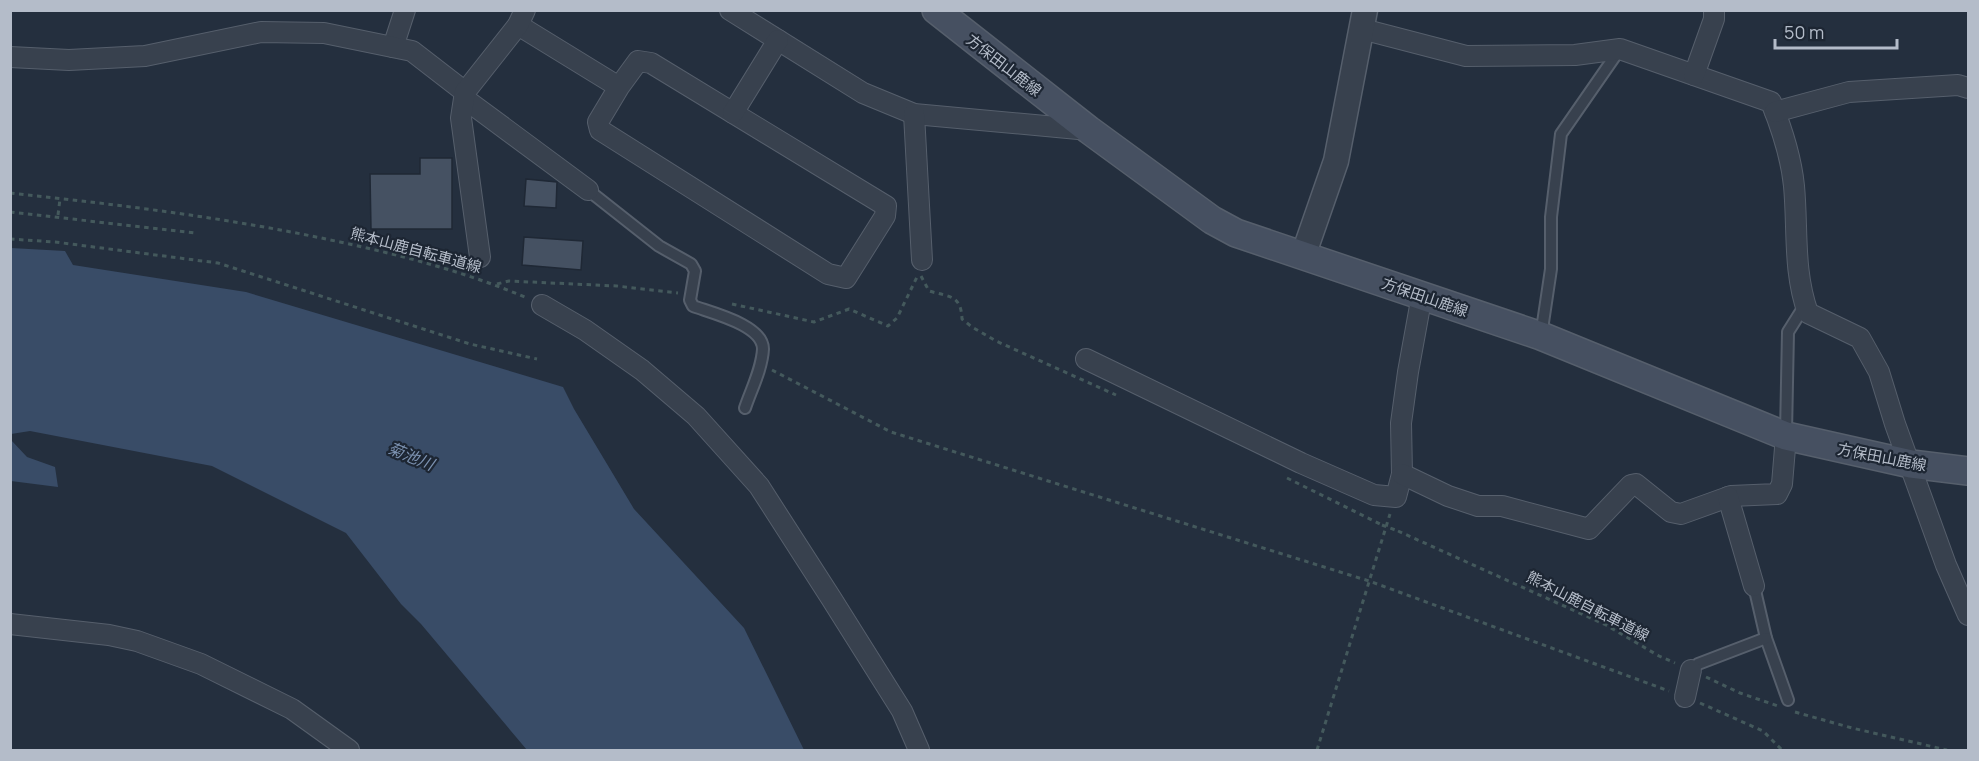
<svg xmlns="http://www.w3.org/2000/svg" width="1979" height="761" font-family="Manrope,'Noto Sans JP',sans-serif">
<rect width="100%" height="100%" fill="#242f3e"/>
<!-- water -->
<g fill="#394c67">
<polygon points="11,248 65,251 73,265 246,292 563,387 574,409 634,509 744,628 804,750 527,750 421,624 401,604 346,533 212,466 30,431 11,434"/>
<polygon points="11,440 27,457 55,467 58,487 11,481"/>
</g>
<!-- building -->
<g fill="#455162" stroke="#1f2835" stroke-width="1.5">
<polygon points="420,158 452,158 452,229 371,229 370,174 420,174"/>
<polygon points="526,179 557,182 556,208 524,206"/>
<polygon points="524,237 583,241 581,270 522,265"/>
</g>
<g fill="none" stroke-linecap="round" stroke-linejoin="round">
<defs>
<g id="service">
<path d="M 588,190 L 659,246 L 691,264 L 695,271 L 690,300 L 693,306 C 712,313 763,325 763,349 C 762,369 751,390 745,408"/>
<polyline points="1541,336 1551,269 1551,217 1561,134 1620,49"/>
<polyline points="1786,433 1788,332 1805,305"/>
<polyline points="1754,586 1766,638 1788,700"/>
<polyline points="1691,670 1698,664 1766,638"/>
</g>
<g id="minor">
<polyline points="730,10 863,93 914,114 1089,130"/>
<polyline points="518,25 619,87 638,61 651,63 886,206 885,216 846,278 828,274 600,130 598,122 619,87"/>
<path d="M 1362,29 L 1466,56 L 1575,55 L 1620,49 L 1771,102 C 1782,129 1791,156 1794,186 C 1798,229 1793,271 1808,313 L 1860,338 L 1879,372 L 1895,424 L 1946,565 L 1968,615"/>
<polyline points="393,47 405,10"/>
<polyline points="10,57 69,60 145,56 261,32 324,33 412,51 465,92"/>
<polyline points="1694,75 1714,19 1714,10"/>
<polyline points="465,99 588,190"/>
<polyline points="1775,112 1849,92 1958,85 1968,88"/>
<polyline points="733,113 778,40"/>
<polyline points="914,114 922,260"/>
<polyline points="480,257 461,118 465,92 518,25 525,10"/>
<polyline points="542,305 585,330 642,370 696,416 759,486 831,598 902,711 919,750"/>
<polyline points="1086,359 1301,463 1374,495 1396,497 1402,474 1401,423 1408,372 1422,295"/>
<polyline points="1402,474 1448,496 1478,506 1502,506 1589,529 1631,485 1636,484 1671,512 1681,514 1731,496 1777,494 1782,484 1786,436"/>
<polyline points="1728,497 1754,586"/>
<polyline points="10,624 109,635 137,641 201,664 292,709 349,750"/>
<polyline points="1685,697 1691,670"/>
</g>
<polyline id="tertiary" points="1303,256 1336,161 1365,10"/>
<polyline id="secondary" points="936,10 1089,130 1212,220 1236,233 1541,336 1786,436 1911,464 1968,471"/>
</defs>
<!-- service casing -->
<use href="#service" stroke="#565f6c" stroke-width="14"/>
<!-- minor casing -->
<use href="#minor" stroke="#565f6c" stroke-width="22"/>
<!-- tertiary casing -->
<use href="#tertiary" stroke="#565f6c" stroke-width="27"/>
<!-- secondary casing -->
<use href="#secondary" stroke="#565f6c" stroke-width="30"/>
<!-- path -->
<g stroke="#44595c" stroke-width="3" stroke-dasharray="4.5 4.5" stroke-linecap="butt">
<path d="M 10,193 C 122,205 230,218 340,242 C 404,256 466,272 527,298"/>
<polyline points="10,212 195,233"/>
<polyline points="58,215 60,199"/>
<polyline points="10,239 55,242 218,263 470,344 537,359"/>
<path d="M 921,276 L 929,291 C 950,297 961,295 962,319 L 972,327 L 996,341 L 1116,395"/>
<polyline points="497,284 509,281 617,286 678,293"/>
<polyline points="732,304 814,322 849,309 888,326 897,318 918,275"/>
<polyline points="772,370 891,432 1369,581 1669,691"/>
<polyline points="1287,478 1382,525"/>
<polyline points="1398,531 1606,625 1659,656 1675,663"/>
<polyline points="1706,677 1740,693 1778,706"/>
<polyline points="1700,703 1763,731 1782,750"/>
<polyline points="1795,712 1852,728 1947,750"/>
<polyline points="1317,750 1390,514"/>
</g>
<!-- service -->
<use href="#service" stroke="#38414e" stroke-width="10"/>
<!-- minor -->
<use href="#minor" stroke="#38414e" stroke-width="20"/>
<!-- tertiary -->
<use href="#tertiary" stroke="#38414e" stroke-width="24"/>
<!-- secondary -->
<use href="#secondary" stroke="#465061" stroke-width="27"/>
<!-- path-bridge -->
<polyline stroke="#44595c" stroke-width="3" stroke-dasharray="4.5 4.5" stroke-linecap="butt" points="1382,525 1398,531"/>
</g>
<g text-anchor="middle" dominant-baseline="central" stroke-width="4.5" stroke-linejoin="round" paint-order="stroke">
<!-- street labels -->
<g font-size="15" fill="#b4bcc9" stroke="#1d2633">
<text transform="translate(1004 65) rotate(38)">方保田山鹿線</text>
<text transform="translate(416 250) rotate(15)">熊本山鹿自転車道線</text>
<text transform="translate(1425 297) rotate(19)">方保田山鹿線</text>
<text transform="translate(1882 457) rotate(11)">方保田山鹿線</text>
<text transform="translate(1588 606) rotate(27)">熊本山鹿自転車道線</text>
</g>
<!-- water labels -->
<g font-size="16" font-style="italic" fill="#7c92b1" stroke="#1d2633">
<text transform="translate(411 456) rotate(22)">菊池川</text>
</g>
</g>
<!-- border -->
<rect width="1979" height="761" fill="none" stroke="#b4bcc9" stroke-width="24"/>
<!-- scale -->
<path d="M1775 39v9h122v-9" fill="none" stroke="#b4bcc9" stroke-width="3"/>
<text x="1784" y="39" font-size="18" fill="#b4bcc9" stroke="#1d2633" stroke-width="4.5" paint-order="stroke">50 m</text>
</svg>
